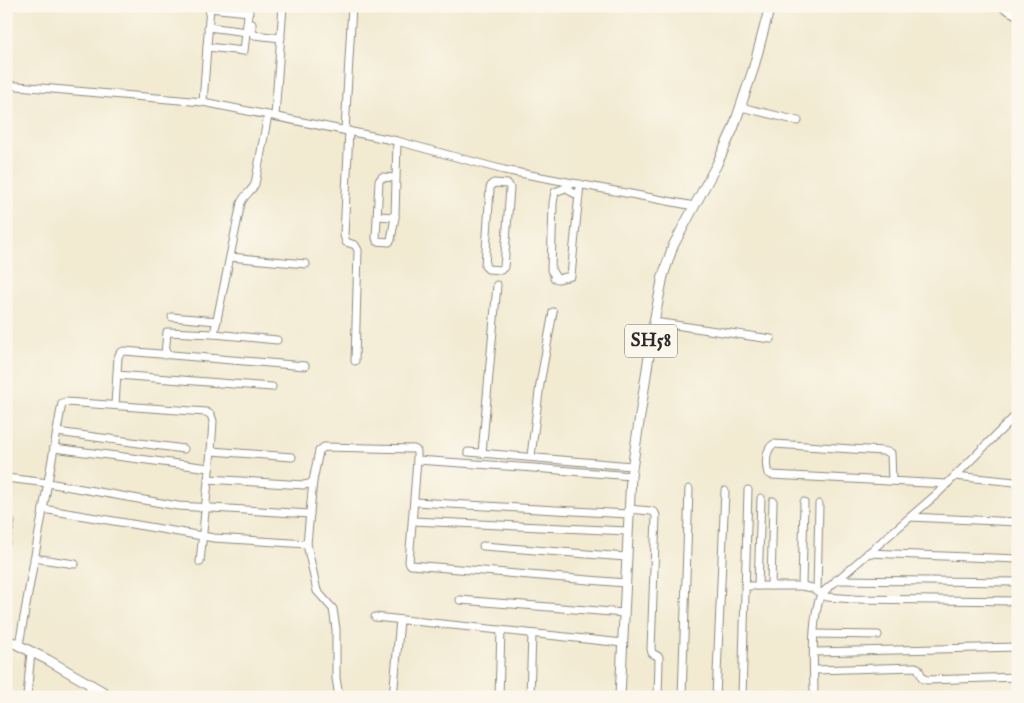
<svg xmlns="http://www.w3.org/2000/svg" width="1024" height="703" font-family="'IM FELL English',serif">
<rect width="100%" height="100%" fill="#fbf7ec"/>
<filter id="ink" filterUnits="userSpaceOnUse"><feTurbulence type="fractalNoise" baseFrequency=".02" numOctaves="2"/><feDisplacementMap in="SourceGraphic" scale="10" xChannelSelector="R" yChannelSelector="G"/><feConvolveMatrix kernelMatrix="1 2 1 2 8 2 1 2 1" color-interpolation-filters="sRGB"/></filter>
<filter id="wash" filterUnits="userSpaceOnUse"><feTurbulence type="fractalNoise" baseFrequency=".0096" numOctaves="4" result="noise"/><feDisplacementMap in="SourceGraphic" scale="20" xChannelSelector="R" yChannelSelector="G"/><feGaussianBlur stdDeviation="1.12" result="paint"/><feColorMatrix in="noise" values="0 0 0 0 0 0 0 0 0 0 0 0 0 0 0 0 0 1.4 0 .05"/><feComposite in="paint" operator="in"/></filter>
<g filter="url(#wash)">
<rect width="100%" height="100%" fill="#f2ead1"/>
</g>
<g filter="url(#ink)">
<g fill="none" stroke-linecap="round" stroke-linejoin="round">
<defs>
<g id="minor">
<polyline points="1000,6 1018,16"/>
<polyline points="209,8 249,12"/>
<polyline points="252,24 252,31 254,35 281,38"/>
<polyline points="208,27 247,32"/>
<polyline points="207,47 244,51 249,6"/>
<polyline points="6,85 203,102 397,141 504,170 694,206"/>
<polyline points="203,102 210,6"/>
<polyline points="741,107 798,121"/>
<polyline points="275,116 283,6"/>
<polyline points="345,130 352,6"/>
<polyline points="349,131 344,235 346,242 355,245 358,250 355,361"/>
<polyline points="395,178 382,177 379,181 376,238 377,241 389,242 391,240 395,217 397,141"/>
<polygon points="494,183 508,184 510,188 504,267 501,270 488,269 485,266 490,188 492,184"/>
<polyline points="579,196 570,191 568,187 555,192 553,203 551,270 555,276 554,278 558,279 571,276 579,194 580,184"/>
<polyline points="377,216 395,217"/>
<polyline points="230,257 306,264"/>
<polyline points="172,317 217,321"/>
<polyline points="654,322 771,339"/>
<path d="M 214,334 L 241,203 C 244,195 251,192 255,184 L 268,115"/>
<polyline points="165,355 167,332 214,334 277,340"/>
<polyline points="117,375 272,387"/>
<polyline points="115,405 118,357 120,353 124,351 305,366"/>
<polyline points="57,432 184,449"/>
<polyline points="54,448 209,468"/>
<polyline points="211,451 292,457"/>
<polyline points="468,452 632,466"/>
<polyline points="482,453 497,285"/>
<polyline points="531,456 540,384 553,312"/>
<polyline points="417,460 534,468 631,476"/>
<polyline points="955,476 1015,482"/>
<polyline points="6,478 48,483 178,506 310,514"/>
<polyline points="208,479 304,485 309,484 313,481 319,451 324,447 414,449 417,451 417,460 409,562 411,565 625,583"/>
<polyline points="313,481 307,544 317,591 333,609 336,629 336,678 339,697"/>
<path d="M 892,481 L 891,453 L 883,451 L 774,444 C 766,448 765,464 768,473 L 772,475 C 830,478 888,481 947,484"/>
<polyline points="415,502 628,514"/>
<polyline points="43,509 214,538 307,544"/>
<polyline points="628,509 651,511 655,513 656,516 651,649 652,653 659,657 659,660 658,697"/>
<polyline points="910,517 1018,522"/>
<polyline points="413,521 627,531"/>
<polyline points="6,543 11,522"/>
<polyline points="483,546 626,557"/>
<polyline points="868,553 1018,559"/>
<polyline points="34,558 75,564"/>
<polyline points="836,580 1018,582"/>
<polyline points="745,586 802,586 812,588 827,597 854,599 1018,601"/>
<polyline points="758,586 761,498"/>
<polyline points="771,586 773,501"/>
<polyline points="802,586 804,502"/>
<polyline points="817,591 819,504"/>
<polyline points="460,600 624,613"/>
<polyline points="375,617 623,643"/>
<polyline points="815,634 878,635"/>
<polyline points="19,645 62,403 66,402 206,412 211,415 213,421 211,451 200,562"/>
<polyline points="815,652 1018,647"/>
<polyline points="814,670 915,667 918,668 923,679 927,680 1018,677"/>
<polyline points="27,697 31,651"/>
<polyline points="88,697 91,684"/>
<polyline points="393,697 400,620"/>
<polyline points="499,697 501,630"/>
<polyline points="530,697 532,634"/>
<polyline points="682,697 689,489"/>
<polyline points="716,697 725,491"/>
<polyline points="742,697 748,490"/>
<path d="M 814,697 C 814,667 810,622 821,594 L 938,493 L 1018,413"/>
</g>
<g id="major">
<polyline points="6,639 48,660 112,697"/>
<polyline points="620,697 631,476 654,322 663,276 673,246 717,164 733,129 753,70 770,6"/>
</g>
</defs>
<!-- minor casing -->
<use href="#minor" stroke="#8e8a7e" stroke-width="9"/>
<!-- major casing -->
<use href="#major" stroke="#8e8a7e" stroke-width="11"/>
<!-- minor -->
<use href="#minor" stroke="#fff" stroke-width="7"/>
<!-- major -->
<use href="#major" stroke="#fff" stroke-width="9"/>
</g>
</g>
<g text-anchor="middle" dominant-baseline="central" stroke-width="4" stroke-linejoin="round" paint-order="stroke">
<!-- shield labels -->
<rect fill="#fbf7ec" stroke="#696865" stroke-width="1" x="625" y="324.5" width="52" height="33" rx="4"/>
<g font-size="19" font-weight="bold" fill="#2b2b2b">
<text x="651" y="341">SH58</text>
</g>
</g>
<!-- margin -->
<rect width="1024" height="703" fill="none" stroke="#fbf7ec" stroke-width="25"/>
</svg>
